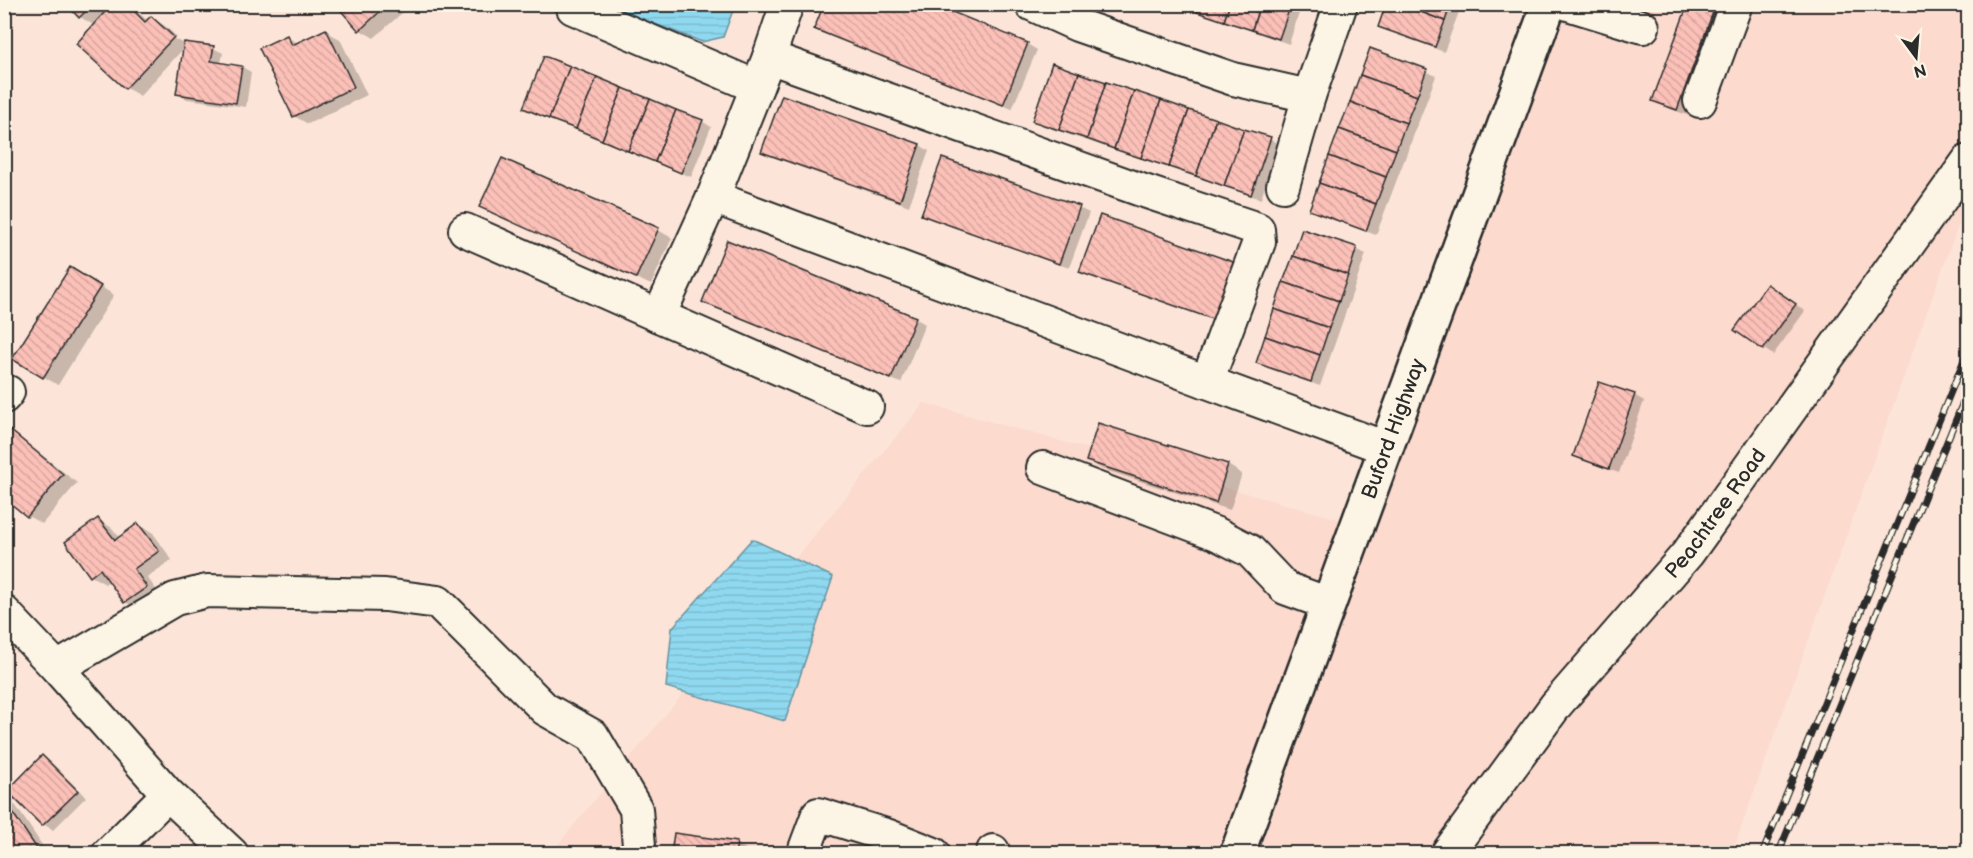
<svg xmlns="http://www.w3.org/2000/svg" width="1973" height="858" font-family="'Balsamiq Sans',sans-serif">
<defs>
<pattern id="water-rules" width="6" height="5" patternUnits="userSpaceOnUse" patternTransform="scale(1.5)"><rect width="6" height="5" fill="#8fd9f0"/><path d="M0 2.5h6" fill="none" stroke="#7cbace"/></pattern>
<pattern id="building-back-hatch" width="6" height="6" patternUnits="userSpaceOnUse" patternTransform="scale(1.5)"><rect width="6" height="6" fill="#fbc0b8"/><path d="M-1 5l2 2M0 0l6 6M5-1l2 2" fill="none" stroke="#d7a59e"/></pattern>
</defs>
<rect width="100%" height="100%" fill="#fce5d8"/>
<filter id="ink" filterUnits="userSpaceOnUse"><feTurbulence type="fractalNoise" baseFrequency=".0167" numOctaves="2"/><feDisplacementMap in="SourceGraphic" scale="12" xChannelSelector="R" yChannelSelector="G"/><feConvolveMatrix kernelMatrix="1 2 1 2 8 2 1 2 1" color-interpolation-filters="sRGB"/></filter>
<g filter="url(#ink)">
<!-- built -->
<polygon fill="#fcdace" points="1542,5 1968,5 1968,198 1732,853 550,854 924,403 1363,526"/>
<!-- water -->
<g fill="url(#water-rules)" stroke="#6793a1" stroke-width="1.5">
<polygon points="614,5 735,5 723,37 702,42 621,11"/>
<polygon points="752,539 833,577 785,721 666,687 672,628"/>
</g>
<!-- shadow -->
<g fill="#0003">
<polygon points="68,4 129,4 148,21 151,17 165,26 178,38 168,32 166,34 185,45 213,48 223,53 221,64 242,67 251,72 246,107 187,99 177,93 184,48 140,96 126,88 78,44 95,26 80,17"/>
<polygon points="337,4 412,4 374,38 360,30"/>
<polygon points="1173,4 1302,4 1289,44"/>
<polygon points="1387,4 1462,4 1444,52 1389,31 1379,26"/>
<polygon points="1689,4 1733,4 1692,117 1668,108 1654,100"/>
<polygon points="325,31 340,39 367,95 308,124 294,116 287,37 299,44"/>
<polygon points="826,33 1027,44 1037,50 1012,109"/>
<polygon points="1426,71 1436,76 1376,235 1320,215 1311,210"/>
<polygon points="534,113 702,121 711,127 691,177"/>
<polygon points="1034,120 1270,139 1279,144 1261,199 1043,126"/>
<polygon points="920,145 929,151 909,206 772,157 763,152"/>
<polygon points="481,206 658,230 672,238 651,285"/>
<polygon points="1079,208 1089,213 1069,268 932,220 923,214"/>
<polygon points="1303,230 1356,249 1366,254 1320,386 1267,368 1257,362"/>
<polygon points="1247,271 1228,325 1091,277 1081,272"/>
<polygon points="85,277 114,295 58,385 44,377"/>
<polygon points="1777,291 1805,311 1773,355 1764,349"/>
<polygon points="704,302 915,318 925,324 901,383"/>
<polygon points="1634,395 1644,401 1619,473 1584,461 1575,456"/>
<polygon points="4,424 77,483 42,524 28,516 4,496"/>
<polygon points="1099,425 1228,465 1242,474 1230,510 1102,469 1088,461"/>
<polygon points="98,519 112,528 120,538 139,524 153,533 172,560 147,577 160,595 140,610 125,602 110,580 105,584 91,576"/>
<polygon points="43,757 52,763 86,797 53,830 43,824"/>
<polygon points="4,799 16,806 48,854 4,854"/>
<polygon points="736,844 746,849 745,854 672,854"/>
</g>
<!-- building -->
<g fill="url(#building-back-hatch)" stroke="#2b2b2b" stroke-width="1.5">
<polygon points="66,4 93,4 79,18"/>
<polygon points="112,4 127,4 145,22 151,16 174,37 125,89 76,44"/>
<polygon points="335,4 388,4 359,31"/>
<polygon points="824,4 933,4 1028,43 1003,105 814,29"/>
<polygon points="1199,4 1230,4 1224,21 1197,12"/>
<polygon points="1230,4 1260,4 1252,30 1224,21"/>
<polygon points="1260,4 1291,4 1279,39 1252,30"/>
<polygon points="1386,4 1400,4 1445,21 1435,47 1378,27"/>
<polygon points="1400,4 1451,4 1445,21"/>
<polygon points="1688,4 1716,4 1677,110 1652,101"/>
<polygon points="326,29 354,87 293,117 259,48 287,35 292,45"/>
<polygon points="184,42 214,46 211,61 242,66 236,103 176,94"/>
<polygon points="1370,48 1427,69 1417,96 1360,75"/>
<polygon points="544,56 570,66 549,119 523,108"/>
<polygon points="1052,63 1079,73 1059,130 1032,121"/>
<polygon points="570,66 597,77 576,129 549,119"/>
<polygon points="1079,73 1106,82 1087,139 1059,130"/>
<polygon points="1360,75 1417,96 1406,123 1350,102"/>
<polygon points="597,77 623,88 602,140 576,129"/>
<polygon points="1106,82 1134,91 1114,149 1087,139"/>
<polygon points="623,88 650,99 628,151 602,140"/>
<polygon points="1134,91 1161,100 1141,158 1114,149"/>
<polygon points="782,95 920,144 900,201 761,152"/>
<polygon points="650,99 676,110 655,162 628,151"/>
<polygon points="1161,100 1189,110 1169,167 1141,158"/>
<polygon points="1350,102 1406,123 1396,150 1339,129"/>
<polygon points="676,110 703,120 681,173 655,162"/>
<polygon points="1189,110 1216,119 1196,176 1169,167"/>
<polygon points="1216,119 1244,129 1224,186 1196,176"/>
<polygon points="1244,129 1271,137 1251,195 1224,186"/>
<polygon points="1339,129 1396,150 1386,177 1329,156"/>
<polygon points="1329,156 1386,177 1376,204 1319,183"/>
<polygon points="502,158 659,228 636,278 479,207"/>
<polygon points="942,158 1080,206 1059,264 921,215"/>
<polygon points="1319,183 1376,204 1366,231 1309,210"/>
<polygon points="1100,215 1239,264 1218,321 1079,272"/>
<polygon points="1302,229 1357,247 1348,275 1293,256"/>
<polygon points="727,240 916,317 891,379 702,302"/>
<polygon points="1293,256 1348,275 1339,301 1283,282"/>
<polygon points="70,267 101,286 43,378 12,359"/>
<polygon points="1283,282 1339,301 1329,328 1274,309"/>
<polygon points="1767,284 1796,304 1763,350 1734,330"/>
<polygon points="1274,309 1329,328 1320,355 1265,336"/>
<polygon points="1265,336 1320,355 1311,382 1256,363"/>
<polygon points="1599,382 1635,394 1609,469 1573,456"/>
<polygon points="1098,423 1228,464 1216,503 1086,461"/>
<polygon points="4,425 63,474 27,517 4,498"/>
<polygon points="98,518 115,540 138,523 159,551 134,569 147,587 124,603 100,569 90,577 65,542"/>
<polygon points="42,755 78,791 42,826 7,791"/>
<polygon points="4,800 38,850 33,854 4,854"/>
<polygon points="674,833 737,842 735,854 671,854"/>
</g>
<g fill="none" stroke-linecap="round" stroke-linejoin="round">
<defs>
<g id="minor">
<polyline points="787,4 769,57 713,197 1207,382 1386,448"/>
<polyline points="1031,4 1077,25 1233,79 1309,96 1341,4"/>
<polyline points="1568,4 1643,27"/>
<polyline points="573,8 757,87"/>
<polyline points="769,57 1141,190 1258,229 1259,242 1207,382"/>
<polyline points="1700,101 1736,4"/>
<polyline points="1283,186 1309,96"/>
<polyline points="713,197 659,316 867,407"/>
<polyline points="465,230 659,316"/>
<polyline points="4,397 8,392"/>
<polyline points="1043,468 1217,534 1250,551 1285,588 1329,604"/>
<polyline points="4,612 57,668 168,794 232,854"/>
<polyline points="57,668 175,599 207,591 385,595 438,602 545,709 593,736 636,809 639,846 637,854"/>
<polyline points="108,854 168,794"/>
<polyline points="803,854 818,814 889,836 934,854"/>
<polyline points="992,854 993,851"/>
<path id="s1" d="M 1447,854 L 1556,705 L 1688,553 L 1968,161"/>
</g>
<g id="major">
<path id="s2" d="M 1237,854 L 1549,4"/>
</g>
</defs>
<!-- minor casing -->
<use href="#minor" stroke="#2b2b2b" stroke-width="36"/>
<!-- major casing -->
<use href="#major" stroke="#2b2b2b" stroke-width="38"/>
<!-- minor -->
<use href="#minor" stroke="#fcf5e5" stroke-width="32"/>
<!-- major -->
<use href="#major" stroke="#fcf5e5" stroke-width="33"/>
<defs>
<g id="rail">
<polyline points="1762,854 1968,350"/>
<polyline points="1778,854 1968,390"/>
</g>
</defs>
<!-- rail casing -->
<use href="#rail" stroke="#2b2b2b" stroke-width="7"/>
<!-- rail -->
<use href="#rail" stroke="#fcf5e5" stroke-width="4.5" stroke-dasharray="14" stroke-linecap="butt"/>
</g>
</g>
<g text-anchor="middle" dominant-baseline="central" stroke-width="6" stroke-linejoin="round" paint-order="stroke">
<!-- street labels -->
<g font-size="21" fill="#2b2b2b" stroke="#fcf5e5">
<text stroke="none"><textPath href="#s2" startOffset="453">Buford Highway</textPath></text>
<text stroke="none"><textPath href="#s1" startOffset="434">Peachtree Road</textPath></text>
</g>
</g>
<!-- margin -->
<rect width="1973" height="858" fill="none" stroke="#fcf5e5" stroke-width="24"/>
<rect x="12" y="12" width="1949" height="834" fill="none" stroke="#2b2b2b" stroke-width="2" filter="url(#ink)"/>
<!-- north arrow -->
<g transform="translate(1916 57) rotate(164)" stroke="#fcf5e5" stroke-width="4.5" paint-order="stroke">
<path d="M0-4.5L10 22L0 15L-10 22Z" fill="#2b2b2b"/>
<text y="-9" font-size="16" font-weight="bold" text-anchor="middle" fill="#2b2b2b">N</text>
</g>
</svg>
